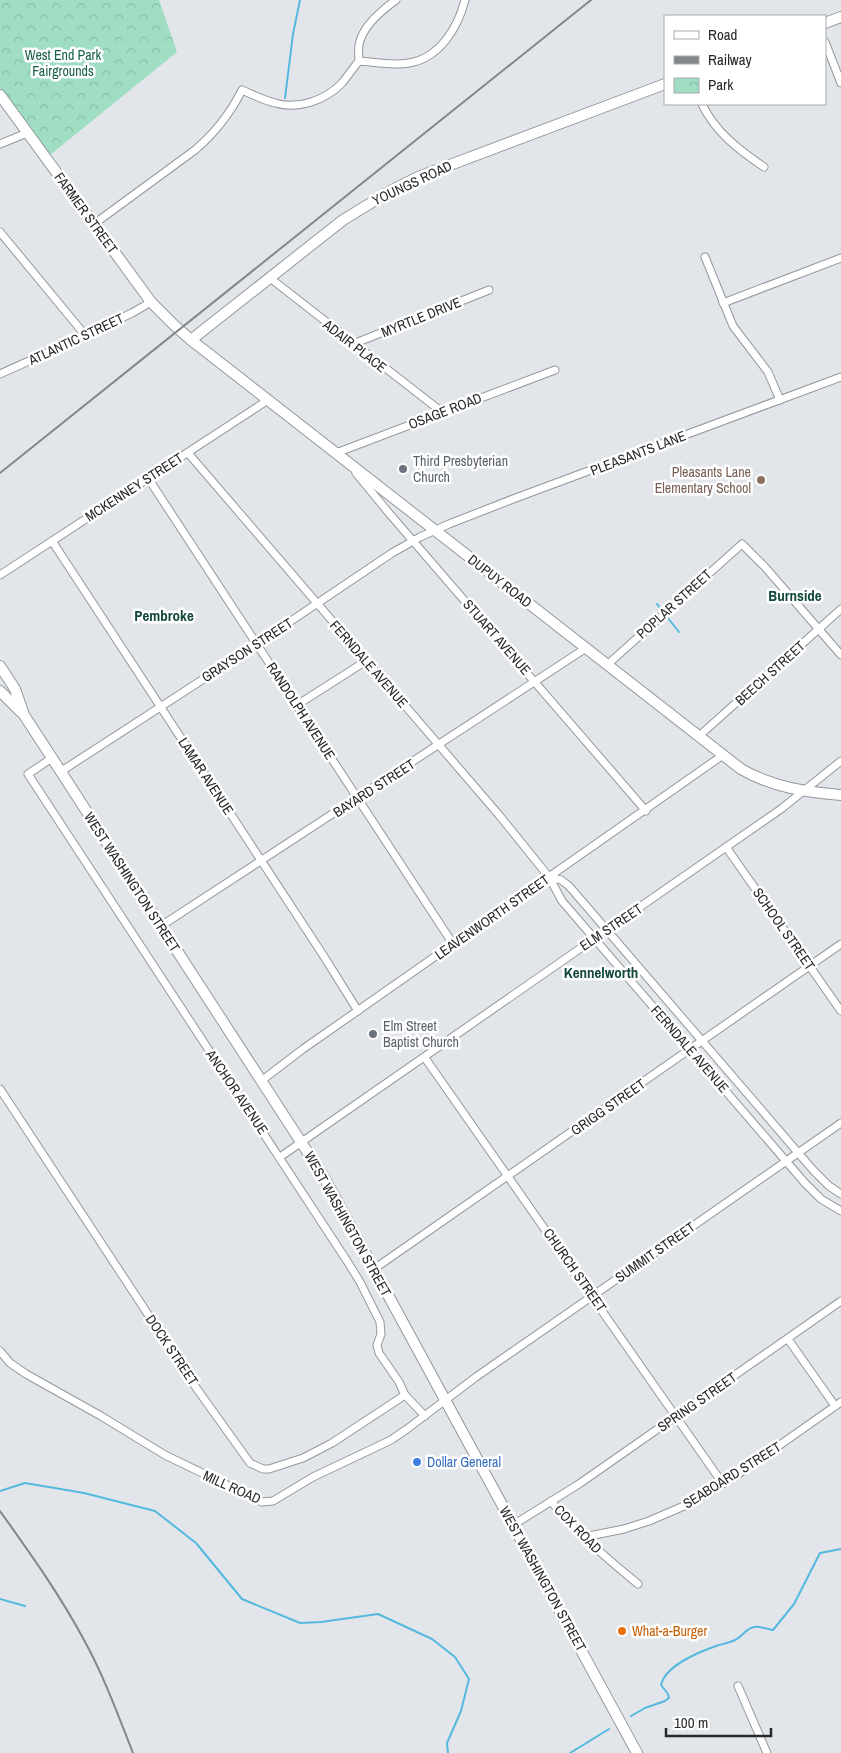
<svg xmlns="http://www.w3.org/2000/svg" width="841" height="1753" font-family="'Archivo Narrow',sans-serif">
<defs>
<pattern id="park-crowns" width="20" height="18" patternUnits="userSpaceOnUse" patternTransform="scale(1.25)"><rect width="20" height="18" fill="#9fdec2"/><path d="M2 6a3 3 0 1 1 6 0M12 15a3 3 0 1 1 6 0" fill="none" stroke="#89bea7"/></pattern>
</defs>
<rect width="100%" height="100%" fill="#e2e6eb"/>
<!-- park -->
<polygon fill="url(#park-crowns)" points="0,0 159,0 177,52 50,155 0,88"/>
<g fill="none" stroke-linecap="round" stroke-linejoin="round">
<!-- stream -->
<g stroke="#55b9dd" stroke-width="2">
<polyline points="285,98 293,34 300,0"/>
<polyline points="657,604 660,608"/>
<polyline points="667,617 679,632"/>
<polyline points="0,1491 25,1483 84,1493 155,1511 196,1543 242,1599 300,1623 321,1622 378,1614 432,1639 455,1657 469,1679 461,1711 447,1743 448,1753"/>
<polyline points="0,1599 25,1606"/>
<path d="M 631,1716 L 645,1708 L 665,1701 L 669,1698 L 668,1694 L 661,1685 C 665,1666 699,1652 716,1646 C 722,1644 729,1643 735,1640 C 742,1637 745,1629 754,1627 C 759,1626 768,1629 773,1630 L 794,1604 L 820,1553 L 841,1549"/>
<polyline points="570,1753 609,1729"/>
</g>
<defs>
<g id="street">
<polyline points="825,42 841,83"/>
<path d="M 359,61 C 374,62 394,66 409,63 C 440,58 458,27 465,0"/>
<path d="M 359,61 C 359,56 358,50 359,45 C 362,27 382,10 396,0"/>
<path d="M 702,104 C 715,132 739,150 764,167"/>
<polyline points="0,144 27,133"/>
<path d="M 94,224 L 195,150 C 215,133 230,114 242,90 C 253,95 263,100 275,103 C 298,110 326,100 342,83 C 348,76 353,68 359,61"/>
<polyline points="0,232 85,335"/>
<polyline points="705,257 733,326 768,372 780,400"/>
<polyline points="270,278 442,412"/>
<polyline points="723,303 841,258"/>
<polyline points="353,344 489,290"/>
<polyline points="0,374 73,341 132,313 151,302"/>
<polyline points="188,453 499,815 549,877 562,901 804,1182 821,1199 841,1211"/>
<polyline points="336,453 555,370"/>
<polyline points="356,473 388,512 646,811"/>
<polyline points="148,478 453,944"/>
<polyline points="52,541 323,955 358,1011"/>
<polyline points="0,575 268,400"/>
<polyline points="607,665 742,544 765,567 841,655"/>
<polyline points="297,705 366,661"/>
<polyline points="699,736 841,609"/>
<polyline points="52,758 28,774 347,1261 360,1282 380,1322 381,1334 377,1345 379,1353 399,1382 405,1395 425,1416"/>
<polyline points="60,772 239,656 392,553 420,537 449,524 513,499 841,377"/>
<polyline points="726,847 841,1011"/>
<polyline points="549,877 561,880 569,886 813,1170 829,1186 841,1194"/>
<polyline points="161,926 586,648"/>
<polyline points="425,1058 723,1484"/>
<polyline points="261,1081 303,1049 723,755"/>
<polyline points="0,1089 197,1389 250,1463 263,1469 269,1469 303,1458 332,1443 405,1395"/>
<polyline points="280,1157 781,809 841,761"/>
<polyline points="374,1269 841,944"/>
<polyline points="788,1339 835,1406"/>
<polyline points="0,1351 10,1363 26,1374 101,1416 165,1455 262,1502 273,1501 313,1477 391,1440 407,1429 476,1377 841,1123"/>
<path d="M 551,1501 C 576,1533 608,1559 638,1584"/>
<polyline points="513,1525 579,1484 841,1301"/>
<polyline points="584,1537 624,1529 649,1521 691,1503 737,1475 841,1402"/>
<polyline points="738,1686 767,1753"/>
</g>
<g id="secondary">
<polyline points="825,23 841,17"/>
<path d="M 0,95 L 151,302 L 174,325 L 191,340 L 741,769 C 772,787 805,792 841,795"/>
<polyline points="191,340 343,220 392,190 418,177 665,84"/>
</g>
<g id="primary">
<polyline points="0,666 15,689 24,715 52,758 325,1179 637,1753"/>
<polyline points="0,691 22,713"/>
</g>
</defs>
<!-- street casing -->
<use href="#street" stroke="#93989c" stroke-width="9"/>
<!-- secondary casing -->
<use href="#secondary" stroke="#93989c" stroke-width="12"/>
<!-- primary casing -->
<use href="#primary" stroke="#93989c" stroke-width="12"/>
<!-- street -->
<use href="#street" stroke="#fff" stroke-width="7"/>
<!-- secondary -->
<use href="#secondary" stroke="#fff" stroke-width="10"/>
<!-- primary -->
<use href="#primary" stroke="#fff" stroke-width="10"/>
<!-- rail -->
<g stroke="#84878a" stroke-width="2">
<polyline points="0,473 591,0"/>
<path d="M 0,1511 C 30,1553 60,1595 84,1640 C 104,1676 118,1715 133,1753"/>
</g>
</g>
<!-- markers -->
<g fill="#6b7280" stroke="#fff" stroke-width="2">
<circle cx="403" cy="469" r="5"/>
<circle cx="373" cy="1034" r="5"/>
</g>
<circle fill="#8d6e63" stroke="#fff" stroke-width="2" cx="761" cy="480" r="5"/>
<circle fill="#3f7fe0" stroke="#fff" stroke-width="2" cx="417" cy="1462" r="5"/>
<circle fill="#e8710a" stroke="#fff" stroke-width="2" cx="622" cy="1631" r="5"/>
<g text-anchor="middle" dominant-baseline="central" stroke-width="5" stroke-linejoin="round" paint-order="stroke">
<!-- park labels -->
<g font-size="14" fill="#1a6147" stroke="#fff">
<text x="63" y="55">West End Park<tspan x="63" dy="16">Fairgrounds</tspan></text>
</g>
<!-- street labels -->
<g font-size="14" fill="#27292a" stroke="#fff">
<text transform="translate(412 183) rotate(-25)">YOUNGS ROAD</text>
<text transform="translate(86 213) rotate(54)">FARMER STREET</text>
<text transform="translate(421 317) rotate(-22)">MYRTLE DRIVE</text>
<text transform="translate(76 339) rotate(-25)">ATLANTIC STREET</text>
<text transform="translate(355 346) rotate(38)">ADAIR PLACE</text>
<text transform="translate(445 411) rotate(-21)">OSAGE ROAD</text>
<text transform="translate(638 453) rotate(-21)">PLEASANTS LANE</text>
<text transform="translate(134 487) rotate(-33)">MCKENNEY STREET</text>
<text transform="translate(500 581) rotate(38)">DUPUY ROAD</text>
<text transform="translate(674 604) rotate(-42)">POPLAR STREET</text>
<text transform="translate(497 637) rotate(49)">STUART AVENUE</text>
<text transform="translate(247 650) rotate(-33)">GRAYSON STREET</text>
<text transform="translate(369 664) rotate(49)">FERNDALE AVENUE</text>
<text transform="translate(770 673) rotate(-42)">BEECH STREET</text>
<text transform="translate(301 711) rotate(57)">RANDOLPH AVENUE</text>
<text transform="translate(206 776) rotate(57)">LAMAR AVENUE</text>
<text transform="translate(374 788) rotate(-33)">BAYARD STREET</text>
<text transform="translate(132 882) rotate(57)">WEST WASHINGTON STREET</text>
<text transform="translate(492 917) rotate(-35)">LEAVENWORTH STREET</text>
<text transform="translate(611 927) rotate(-34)">ELM STREET</text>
<text transform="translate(784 929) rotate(55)">SCHOOL STREET</text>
<text transform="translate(690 1049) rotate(49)">FERNDALE AVENUE</text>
<text transform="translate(237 1092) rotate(56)">ANCHOR AVENUE</text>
<text transform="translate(608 1107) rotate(-35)">GRIGG STREET</text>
<text transform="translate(348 1224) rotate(61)">WEST WASHINGTON STREET</text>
<text transform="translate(655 1252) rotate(-35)">SUMMIT STREET</text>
<text transform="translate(575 1270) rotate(55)">CHURCH STREET</text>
<text transform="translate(172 1350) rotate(56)">DOCK STREET</text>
<text transform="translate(697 1402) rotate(-35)">SPRING STREET</text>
<text transform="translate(732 1475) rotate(-32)">SEABOARD STREET</text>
<text transform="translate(232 1487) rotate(24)">MILL ROAD</text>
<text transform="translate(578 1529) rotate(46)">COX ROAD</text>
<text transform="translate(543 1579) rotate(61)">WEST WASHINGTON STREET</text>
</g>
<!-- worship labels -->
<g font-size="14" fill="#5b616d" stroke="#fff" text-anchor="start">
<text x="413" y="461">Third Presbyterian<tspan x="413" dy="16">Church</tspan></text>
<text x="383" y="1026">Elm Street<tspan x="383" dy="16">Baptist Church</tspan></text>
</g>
<!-- education labels -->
<g font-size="14" fill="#785e54" stroke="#fff" text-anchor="end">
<text x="751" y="472">Pleasants Lane<tspan x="751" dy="16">Elementary School</tspan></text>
</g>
<!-- shop labels -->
<g font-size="14" fill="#366cbe" stroke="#fff" text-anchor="start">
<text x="427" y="1462">Dollar General</text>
</g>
<!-- food labels -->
<g font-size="14" fill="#c56008" stroke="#fff" text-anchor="start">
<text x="632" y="1631">What-a-Burger</text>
</g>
<!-- neighbourhood labels -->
<g font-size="15" font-weight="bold" fill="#12483b" stroke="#fff">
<text x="795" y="595">Burnside</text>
<text x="164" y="615">Pembroke</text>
<text x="601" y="972">Kennelworth</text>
</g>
</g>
<!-- legend -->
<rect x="664" y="15" width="162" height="90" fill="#ffffff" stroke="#a9a9aa"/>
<rect x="674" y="31" width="25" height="8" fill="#ffffff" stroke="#a9a9aa"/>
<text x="708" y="40" font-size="15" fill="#27292a">Road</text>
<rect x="674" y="56" width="25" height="8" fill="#84878a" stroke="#a9a9aa"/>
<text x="708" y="65" font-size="15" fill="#27292a">Railway</text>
<rect x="674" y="78" width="25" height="15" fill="url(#park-crowns)" stroke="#a9a9aa"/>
<text x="708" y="90" font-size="15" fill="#27292a">Park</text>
<!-- scale -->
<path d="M666 1728v8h105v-8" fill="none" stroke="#27292a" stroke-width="2.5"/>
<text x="674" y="1728" font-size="15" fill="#27292a" stroke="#ffffff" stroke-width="4" paint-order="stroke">100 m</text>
</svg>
